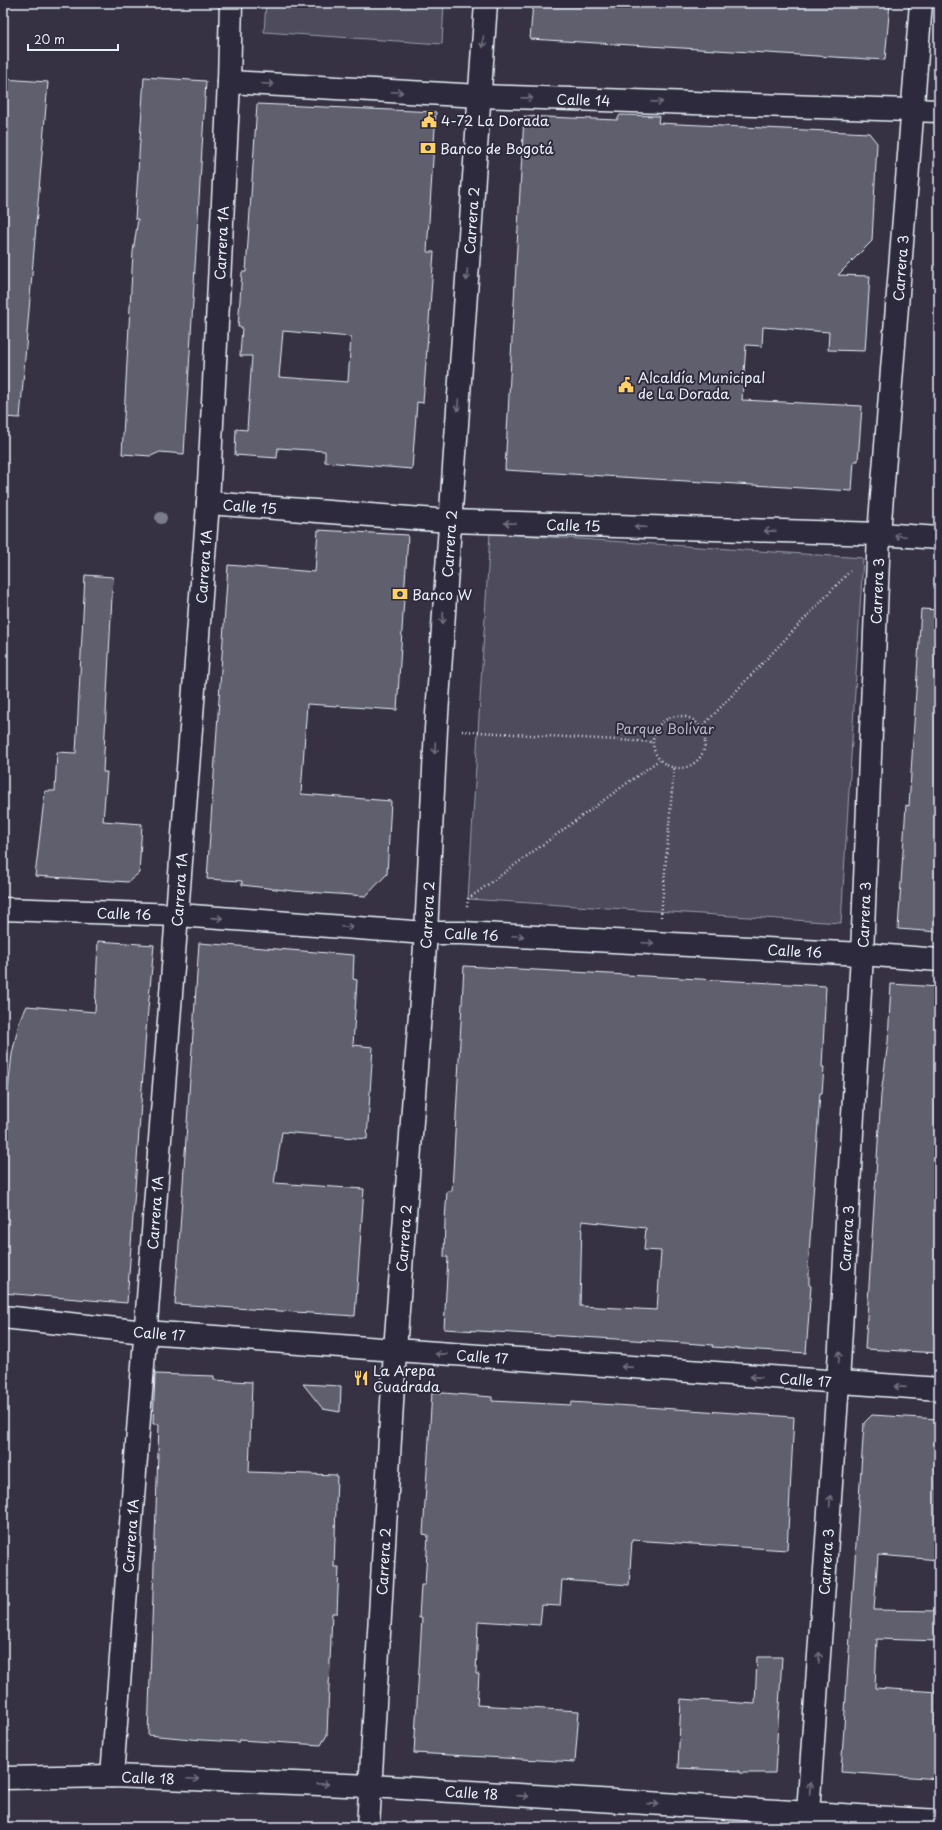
<svg xmlns="http://www.w3.org/2000/svg" width="942" height="1830" font-family="'Playpen Sans',sans-serif">
<rect width="100%" height="100%" fill="#363244"/>
<filter id="ink" filterUnits="userSpaceOnUse"><feTurbulence type="fractalNoise" baseFrequency=".025" numOctaves="2"/><feDisplacementMap in="SourceGraphic" scale="8" xChannelSelector="R" yChannelSelector="G"/><feConvolveMatrix kernelMatrix="1 2 1 2 8 2 1 2 1" color-interpolation-filters="sRGB"/></filter>
<g filter="url(#ink)">
<!-- green -->
<g fill="#4d4b5c" stroke="#9a9eaa">
<polygon points="266,3 444,3 442,44 264,32"/>
<polygon points="490,533 863,558 841,923 468,899"/>
</g>
<!-- building -->
<g fill="#605e6e" stroke="#e8f1f8" fill-rule="evenodd">
<polygon points="533,3 890,3 885,60 530,39"/>
<polygon points="144,77 206,81 184,454 160,452 151,456 122,454 133,252 138,219 135,219"/>
<polygon points="3,79 48,82 20,418 3,417"/>
<path d="M 257,104 L 436,112 L 427,252 L 434,252 L 423,403 L 417,402 L 412,469 L 325,462 L 325,451 L 278,448 L 277,458 L 235,455 L 236,429 L 247,430 L 252,356 L 240,356 L 242,327 L 238,327 L 242,272 L 246,272 ZM 283,331 L 351,337 L 348,382 L 279,377 Z"/>
<polygon points="620,115 659,116 658,123 869,133 877,143 872,241 838,275 870,276 865,351 828,350 829,332 763,327 762,346 746,345 742,400 862,406 858,461 854,461 852,491 505,470 524,116 617,120"/>
<polygon points="318,530 408,535 397,710 307,704 301,794 391,801 387,874 366,896 293,891 242,885 242,881 207,879 228,565 315,572"/>
<polygon points="85,575 113,577 103,772 107,772 103,821 142,824 139,873 128,882 35,876 45,791 55,791 57,752 76,753"/>
<polygon points="921,609 939,610 939,932 898,929 906,805 909,806"/>
<polygon points="98,941 154,945 146,1031 127,1303 3,1293 3,1133 12,1054 19,1023 27,1006 95,1012"/>
<polygon points="199,943 354,955 353,979 357,980 353,1045 373,1047 367,1139 282,1132 274,1183 364,1189 355,1316 175,1304"/>
<path d="M 464,966 L 826,986 L 822,1067 L 824,1067 L 822,1093 L 820,1093 L 808,1269 L 809,1269 L 809,1285 L 811,1286 L 806,1353 L 712,1347 L 713,1345 L 684,1343 L 444,1329 L 448,1257 L 444,1257 L 445,1220 L 447,1191 L 452,1191 ZM 582,1221 L 646,1228 L 644,1250 L 661,1251 L 657,1310 L 580,1306 Z"/>
<polygon points="891,984 939,987 939,1353 865,1349 881,1095 888,1042"/>
<polygon points="155,1374 214,1376 214,1380 252,1382 249,1472 337,1475 334,1567 339,1567 337,1613 332,1613 327,1735 321,1745 239,1740 239,1742 202,1740 148,1735 159,1424 153,1424"/>
<polygon points="303,1384 341,1386 340,1412 323,1409"/>
<polygon points="432,1392 492,1397 492,1401 571,1405 571,1402 794,1417 787,1550 632,1540 629,1585 562,1580 560,1606 542,1605 540,1625 478,1621 476,1674 479,1674 477,1705 579,1711 575,1762 414,1753 422,1618 419,1618 421,1585 425,1585 428,1535 423,1534"/>
<polygon points="872,1415 939,1419 939,1560 878,1555 874,1610 939,1611 939,1641 877,1639 875,1688 939,1692 939,1779 841,1772 864,1423"/>
<polygon points="757,1657 782,1657 775,1773 740,1773 740,1771 678,1768 681,1699 755,1704"/>
</g>
<g fill="none" stroke-linecap="round" stroke-linejoin="round">
<defs>
<g id="minor">
<path id="s1" d="M 229,82 L 480,96 L 939,111"/>
<path id="s2" d="M 208,503 L 450,521 L 879,534 L 939,538"/>
<path id="s3" d="M 3,909 L 178,915 L 426,933 L 462,933 L 862,954 L 939,960"/>
<path id="s4" d="M 3,1317 L 145,1332 L 939,1389"/>
<path id="s5" d="M 112,1776 L 208,503 L 229,82 L 231,3"/>
<path id="s6" d="M 3,1778 L 112,1776 L 371,1786 L 939,1821"/>
</g>
<g id="secondary">
<path id="s7" d="M 368,1827 L 395,1350 L 426,933 L 436,729 L 486,3"/>
<path id="s8" d="M 807,1827 L 838,1383 L 862,954 L 879,534 L 921,3"/>
</g>
</defs>
<!-- minor casing -->
<use href="#minor" stroke="#e8f1f8" stroke-width="25"/>
<!-- secondary casing -->
<use href="#secondary" stroke="#e8f1f8" stroke-width="25"/>
<!-- path -->
<g stroke="#e8f1f8" stroke-width="2.5" stroke-dasharray="1 3" stroke-linecap="butt">
<circle cx="679" cy="742" r="26"/>
<polyline points="701,728 850,571"/>
<polyline points="462,731 652,742"/>
<polyline points="467,907 468,899 659,760"/>
<polyline points="661,917 674,768"/>
</g>
<!-- minor -->
<use href="#minor" stroke="#2f2a3d" stroke-width="22"/>
<!-- secondary -->
<use href="#secondary" stroke="#2f2a3d" stroke-width="22"/>
</g>
<!-- trees -->
<circle fill="#7a7b89" cx="161" cy="518" r="6"/>
<!-- one-way arrows -->
<defs><path id="oneway-shaft" d="M-6 0H5M1.5-3L5.5 0L1.5 3" fill="none" stroke-width="1.6" stroke-linecap="round" stroke-linejoin="round"/></defs>
<g stroke="#70707e">
<use href="#oneway-shaft" transform="translate(483 42) rotate(94)"/>
<use href="#oneway-shaft" transform="translate(268 84) rotate(3)"/>
<use href="#oneway-shaft" transform="translate(397 92) rotate(3)"/>
<use href="#oneway-shaft" transform="translate(527 98) rotate(2)"/>
<use href="#oneway-shaft" transform="translate(657 102) rotate(2)"/>
<use href="#oneway-shaft" transform="translate(467 275) rotate(94)"/>
<use href="#oneway-shaft" transform="translate(458 405) rotate(94)"/>
<use href="#oneway-shaft" transform="translate(510 523) rotate(-178)"/>
<use href="#oneway-shaft" transform="translate(640 527) rotate(-178)"/>
<use href="#oneway-shaft" transform="translate(770 531) rotate(-178)"/>
<use href="#oneway-shaft" transform="translate(900 536) rotate(-177)"/>
<use href="#oneway-shaft" transform="translate(443 618) rotate(94)"/>
<use href="#oneway-shaft" transform="translate(435 748) rotate(93)"/>
<use href="#oneway-shaft" transform="translate(217 918) rotate(4)"/>
<use href="#oneway-shaft" transform="translate(347 927) rotate(4)"/>
<use href="#oneway-shaft" transform="translate(518 936) rotate(3)"/>
<use href="#oneway-shaft" transform="translate(648 943) rotate(3)"/>
<use href="#oneway-shaft" transform="translate(441 1354) rotate(-176)"/>
<use href="#oneway-shaft" transform="translate(839 1357) rotate(-87)"/>
<use href="#oneway-shaft" transform="translate(627 1367) rotate(-176)"/>
<use href="#oneway-shaft" transform="translate(756 1377) rotate(-176)"/>
<use href="#oneway-shaft" transform="translate(900 1387) rotate(-176)"/>
<use href="#oneway-shaft" transform="translate(830 1501) rotate(-86)"/>
<use href="#oneway-shaft" transform="translate(819 1658) rotate(-86)"/>
<use href="#oneway-shaft" transform="translate(193 1779) rotate(2)"/>
<use href="#oneway-shaft" transform="translate(323 1784) rotate(2)"/>
<use href="#oneway-shaft" transform="translate(810 1788) rotate(-86)"/>
<use href="#oneway-shaft" transform="translate(523 1796) rotate(4)"/>
<use href="#oneway-shaft" transform="translate(653 1804) rotate(4)"/>
</g>
</g>
<!-- icons -->
<defs>
<symbol id="civic-bare" viewBox="-9 -9 18 18"><path d="M-.6-6.5H3V-4.5H.6V-3L4-1V1h2V6H-6V1h2V-1L-.6-3ZM-1.2 2.5V6h2.4V2.5Z" fill="#ffd166" stroke="#2f2a3d" stroke-width="2.5" paint-order="stroke"/></symbol>
<symbol id="bank-bare" viewBox="-9 -9 18 18"><path d="M-6-4H6V4H-6ZM0-2.3a2.3 2.3 0 1 0 0 4.6a2.3 2.3 0 1 0 0-4.6Z" fill="#ffd166" stroke="#2f2a3d" stroke-width="2.5" paint-order="stroke"/></symbol>
<symbol id="restaurant-bare" viewBox="-9 -9 18 18"><path d="M-5-6h1v4h1v-4h1v4h1v-4h1v5L-1.5 .5V6h-2V.5L-5-1ZM5-6V6H3V1.5H1.5Q1.5-4 5-6Z" fill="#ffd166" stroke="#2f2a3d" stroke-width="2.5" paint-order="stroke"/></symbol>
</defs>
<g fill-rule="evenodd">
<use href="#civic-bare" x="418" y="109" width="22" height="22"/>
<use href="#bank-bare" x="417" y="137" width="22" height="22"/>
<use href="#civic-bare" x="615" y="374" width="22" height="22"/>
<use href="#bank-bare" x="389" y="583" width="22" height="22"/>
<use href="#restaurant-bare" x="350" y="1367" width="22" height="22"/>
</g>
<g text-anchor="middle" dominant-baseline="central" stroke-width="4" stroke-linejoin="round" paint-order="stroke">
<!-- street labels -->
<g font-size="14" fill="#e8f1f8" stroke="#2f2a3d">
<text stroke="none"><textPath href="#s1" startOffset="355">Calle 14</textPath></text>
<text stroke="none"><textPath href="#s7" startOffset="1610">Carrera 2</textPath></text>
<text stroke="none"><textPath href="#s5" startOffset="1537">Carrera 1A</textPath></text>
<text stroke="none"><textPath href="#s8" startOffset="1562">Carrera 3</textPath></text>
<text stroke="none"><textPath href="#s2" startOffset="42">Calle 15</textPath></text>
<text stroke="none"><textPath href="#s2" startOffset="366">Calle 15</textPath></text>
<text stroke="none"><textPath href="#s7" startOffset="1286">Carrera 2</textPath></text>
<text stroke="none"><textPath href="#s5" startOffset="1213">Carrera 1A</textPath></text>
<text stroke="none"><textPath href="#s8" startOffset="1238">Carrera 3</textPath></text>
<text stroke="none"><textPath href="#s5" startOffset="889">Carrera 1A</textPath></text>
<text stroke="none"><textPath href="#s3" startOffset="121">Calle 16</textPath></text>
<text stroke="none"><textPath href="#s7" startOffset="914">Carrera 2</textPath></text>
<text stroke="none"><textPath href="#s8" startOffset="914">Carrera 3</textPath></text>
<text stroke="none"><textPath href="#s3" startOffset="469">Calle 16</textPath></text>
<text stroke="none"><textPath href="#s3" startOffset="793">Calle 16</textPath></text>
<text stroke="none"><textPath href="#s5" startOffset="565">Carrera 1A</textPath></text>
<text stroke="none"><textPath href="#s7" startOffset="590">Carrera 2</textPath></text>
<text stroke="none"><textPath href="#s8" startOffset="590">Carrera 3</textPath></text>
<text stroke="none"><textPath href="#s4" startOffset="157">Calle 17</textPath></text>
<text stroke="none"><textPath href="#s4" startOffset="481">Calle 17</textPath></text>
<text stroke="none"><textPath href="#s4" startOffset="805">Calle 17</textPath></text>
<text stroke="none"><textPath href="#s5" startOffset="241">Carrera 1A</textPath></text>
<text stroke="none"><textPath href="#s7" startOffset="266">Carrera 2</textPath></text>
<text stroke="none"><textPath href="#s8" startOffset="266">Carrera 3</textPath></text>
<text stroke="none"><textPath href="#s6" startOffset="145">Calle 18</textPath></text>
<text stroke="none"><textPath href="#s6" startOffset="469">Calle 18</textPath></text>
</g>
<!-- poi labels -->
<g font-size="14" fill="#e8f1f8" stroke="#2f2a3d" text-anchor="start">
<text x="441" y="120">4-72 La Dorada</text>
<text x="440" y="148">Banco de Bogotá</text>
<text x="638" y="377">Alcaldía Municipal<tspan x="638" dy="16">de La Dorada</tspan></text>
<text x="412" y="594">Banco W</text>
<text x="373" y="1370">La Arepa<tspan x="373" dy="16">Cuadrada</tspan></text>
</g>
<!-- park labels -->
<g font-size="14" fill="#b2b7c1" stroke="#2f2a3d">
<text x="665" y="728">Parque Bolívar</text>
</g>
</g>
<!-- margin -->
<rect width="942" height="1830" fill="none" stroke="#2f2a3d" stroke-width="16"/>
<rect x="8" y="8" width="926" height="1814" fill="none" stroke="#e8f1f8" stroke-width="1.5" filter="url(#ink)"/>
<!-- scale -->
<path d="M28 44v6h90v-6" fill="none" stroke="#e8f1f8" stroke-width="2"/>
<text x="34" y="44" font-size="12" fill="#e8f1f8" stroke="#2f2a3d" stroke-width="3" paint-order="stroke">20 m</text>
</svg>
